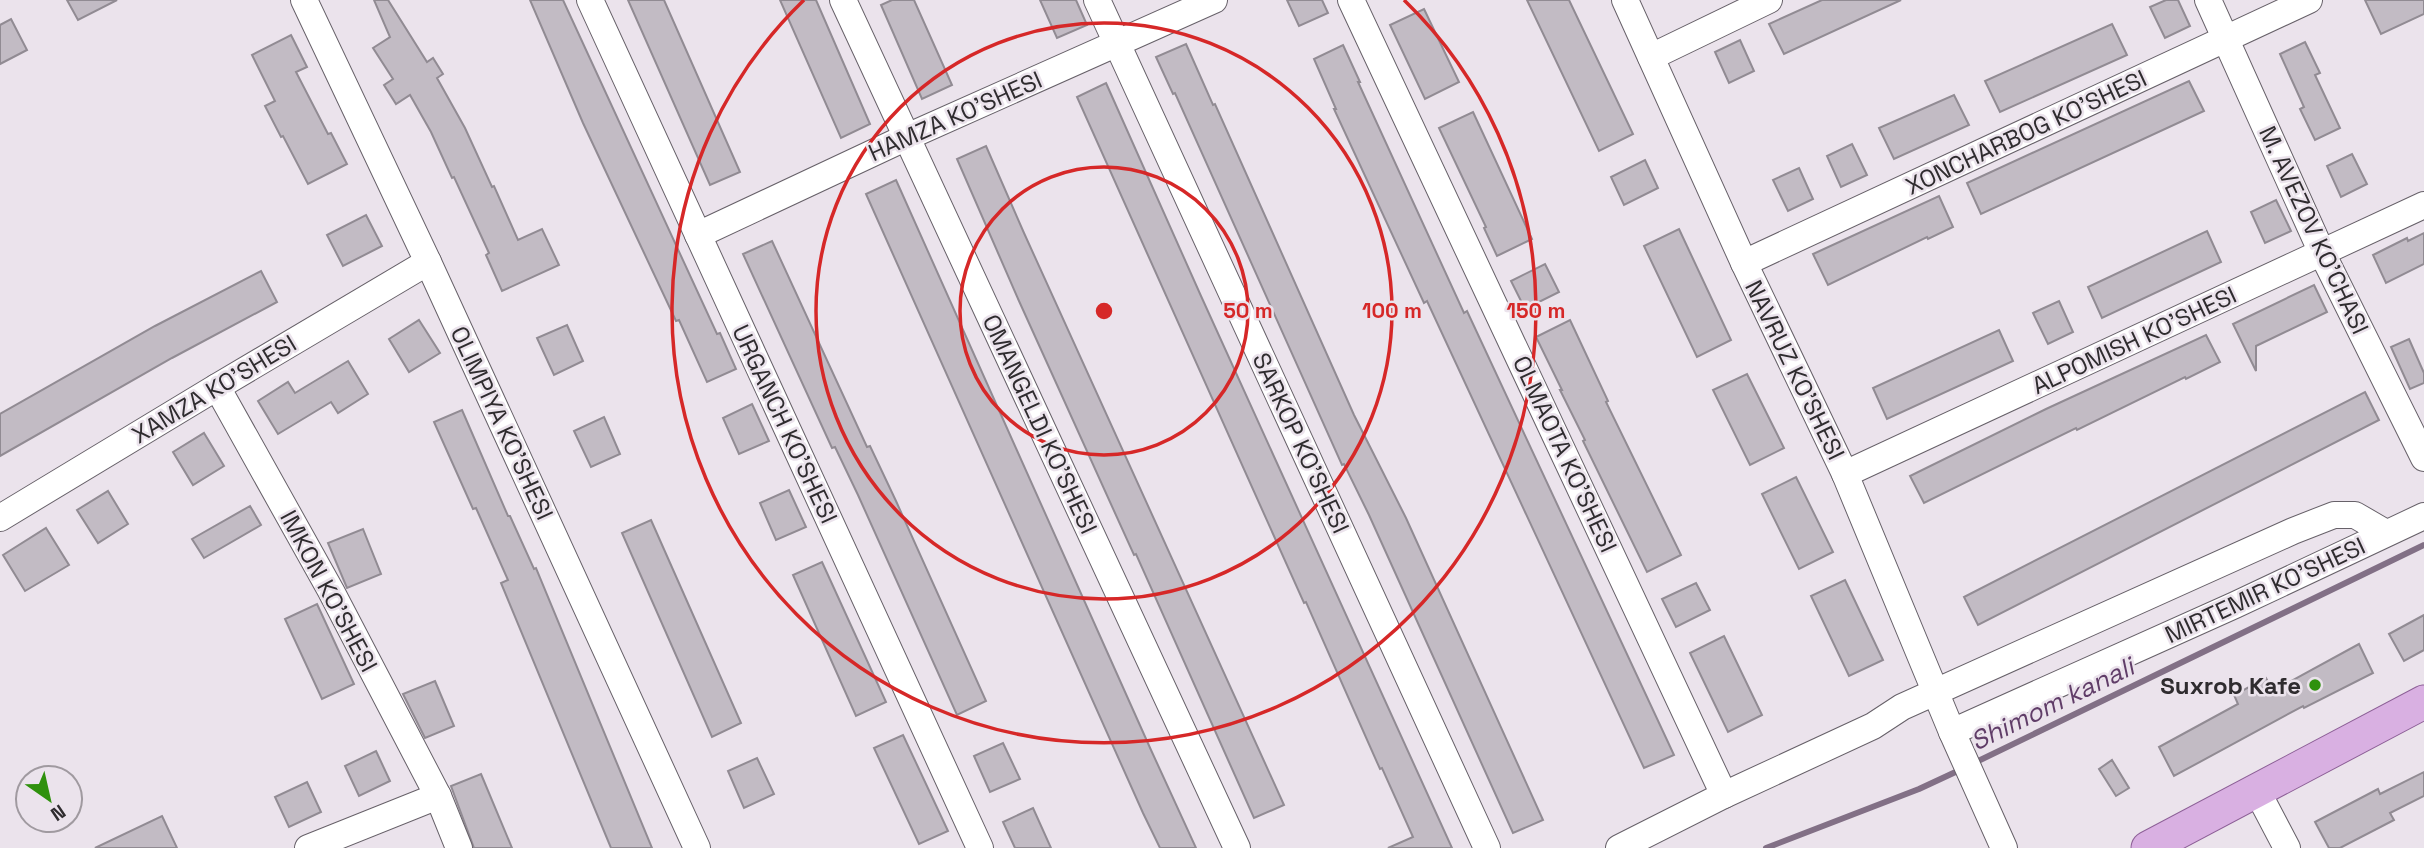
<svg xmlns="http://www.w3.org/2000/svg" width="2424" height="848" font-family="'Space Grotesk',sans-serif">
<rect width="100%" height="100%" fill="#ebe3ec"/>
<g fill="none" stroke-linecap="round" stroke-linejoin="round">
<!-- stream -->
<g stroke="#827086" stroke-width="6">
<polyline points="1972,764 2424,545"/>
<polyline points="1766,848 1919,789 1962,769"/>
</g>
</g>
<!-- building -->
<g fill="#c2bbc4" stroke="#918b93" stroke-width="2">
<polygon points="67,0 117,0 78,20"/>
<polygon points="374,0 388,0 427,62 433,58 443,74 437,78 465,128 492,187 494,186 518,240 542,229 559,265 502,291 486,255 489,253 454,177 452,178 431,132 410,95 396,104 384,85 393,79 373,48 390,37"/>
<polygon points="530,0 563,0 717,334 720,333 736,369 707,382 679,320 676,321 583,123"/>
<polygon points="628,0 664,0 740,172 710,185"/>
<polygon points="780,0 816,0 870,124 841,138"/>
<polygon points="892,0 914,0 952,85 922,99 881,5"/>
<polygon points="1040,0 1076,0 1087,25 1057,38"/>
<polygon points="1287,0 1322,0 1328,13 1299,26"/>
<polygon points="1527,0 1569,0 1633,134 1599,151"/>
<polygon points="1822,0 1901,0 1784,54 1769,24"/>
<polygon points="2166,0 2178,0 2190,26 2165,38 2150,7"/>
<polygon points="2365,0 2424,0 2424,14 2381,34"/>
<polygon points="1424,9 1459,82 1425,99 1390,25"/>
<polygon points="11,19 27,50 0,64 0,25"/>
<polygon points="2112,24 2127,55 2000,112 1985,81"/>
<polygon points="291,35 307,67 296,72 328,134 331,133 347,164 308,184 283,136 281,137 265,106 275,101 252,55"/>
<polygon points="1740,40 1754,71 1729,83 1715,52"/>
<polygon points="2305,42 2320,73 2315,75 2340,128 2315,140 2300,109 2304,107 2280,54"/>
<polygon points="1186,44 1213,105 1215,104 1354,415 1406,518 1543,820 1513,833 1369,515 1344,464 1342,465 1175,93 1173,94 1156,57"/>
<polygon points="1343,45 1360,82 1358,82 1464,313 1467,311 1674,755 1644,768 1427,301 1424,303 1334,109 1336,109 1314,59"/>
<polygon points="2189,81 2204,111 1981,214 1967,183"/>
<polygon points="1106,83 1201,296 1452,848 1388,848 1413,837 1382,768 1380,769 1306,602 1304,603 1077,97"/>
<polygon points="1954,95 1969,125 1894,159 1879,128"/>
<polygon points="1473,112 1532,239 1497,256 1484,228 1486,227 1439,128"/>
<polygon points="1852,144 1867,175 1841,187 1827,156"/>
<polygon points="986,146 1024,233 1284,805 1254,818 1136,554 1134,555 1019,301 957,159"/>
<polygon points="2352,154 2367,184 2341,197 2327,166"/>
<polygon points="1645,160 1658,188 1624,205 1611,177"/>
<polygon points="1799,168 1813,199 1788,211 1773,180"/>
<polygon points="896,180 1151,750 1196,848 1160,848 1143,813 866,194"/>
<polygon points="1939,196 1953,227 1928,239 1927,237 1828,285 1813,254"/>
<polygon points="2276,200 2291,231 2265,243 2251,212"/>
<polygon points="366,215 382,246 343,266 327,235"/>
<polygon points="1679,229 1731,340 1697,357 1644,246"/>
<polygon points="2207,231 2221,262 2102,318 2088,287"/>
<polygon points="2424,233 2424,264 2386,283 2373,255 2407,238 2408,241"/>
<polygon points="772,241 867,447 870,446 896,501 986,701 957,715 858,495 835,447 832,448 743,254"/>
<polygon points="1545,264 1559,292 1525,309 1511,281"/>
<polygon points="261,271 277,302 172,358 0,456 0,414 155,326"/>
<polygon points="2314,285 2327,312 2256,346 2256,371 2233,324"/>
<polygon points="2059,301 2073,332 2048,344 2033,313"/>
<polygon points="419,320 440,353 409,372 389,339"/>
<polygon points="1570,320 1608,401 1606,402 1681,555 1647,572 1583,441 1585,440 1560,390 1562,390 1536,337"/>
<polygon points="567,325 583,361 554,375 537,338"/>
<polygon points="1999,330 2013,361 1887,419 1873,388"/>
<polygon points="2206,335 2220,362 2186,379 2185,377 2077,430 2076,428 1924,503 1910,476 2046,409"/>
<polygon points="2409,339 2424,373 2424,383 2410,389 2391,347"/>
<polygon points="348,361 368,394 338,413 331,402 278,434 258,401 288,382 295,393"/>
<polygon points="1747,374 1784,448 1750,465 1713,390"/>
<polygon points="2365,392 2379,420 1978,625 1964,597"/>
<polygon points="752,404 769,441 739,454 723,418"/>
<polygon points="462,410 508,516 510,516 534,569 536,568 652,848 611,848 501,583 508,580 476,508 473,509 434,422"/>
<polygon points="604,417 620,454 591,467 574,431"/>
<polygon points="204,433 224,466 193,485 173,452"/>
<polygon points="1796,477 1833,552 1799,569 1762,494"/>
<polygon points="789,490 806,527 776,540 760,503"/>
<polygon points="108,491 128,524 98,543 77,510"/>
<polygon points="250,506 261,525 204,558 192,539"/>
<polygon points="651,520 741,723 712,737 622,533"/>
<polygon points="46,528 69,565 25,591 3,555"/>
<polygon points="363,529 381,574 347,588 328,543"/>
<polygon points="822,562 886,702 856,716 793,575"/>
<polygon points="1845,580 1883,660 1849,676 1811,596"/>
<polygon points="1696,583 1710,610 1676,627 1662,599"/>
<polygon points="317,604 354,684 322,699 285,619"/>
<polygon points="2424,615 2424,650 2404,661 2389,634"/>
<polygon points="1724,636 1762,715 1728,732 1690,653"/>
<polygon points="2359,644 2373,673 2304,708 2303,706 2174,776 2159,747 2238,704 2234,695 2266,678 2273,691"/>
<polygon points="435,681 454,726 425,738 403,694"/>
<polygon points="903,735 948,831 919,844 874,748"/>
<polygon points="1003,743 1020,779 990,792 974,756"/>
<polygon points="376,751 390,781 359,796 345,766"/>
<polygon points="757,758 774,794 744,808 728,771"/>
<polygon points="2112,760 2129,788 2116,796 2099,769"/>
<polygon points="2424,772 2424,796 2390,813 2394,820 2340,848 2329,848 2315,822 2378,789 2380,794"/>
<polygon points="481,774 512,848 474,848 451,786"/>
<polygon points="307,782 321,812 289,827 275,797"/>
<polygon points="1033,808 1051,848 1015,848 1003,822"/>
<polygon points="162,816 177,848 95,848"/>
</g>
<g fill="none" stroke-linecap="round" stroke-linejoin="round">
<defs>
<g id="minor">
<polyline points="304,0 428,262 697,848"/>
<polyline points="590,0 980,848"/>
<polyline points="843,0 1237,848"/>
<polyline points="1097,0 1487,848"/>
<polyline points="1351,0 1724,795"/>
<polyline points="1625,0 1744,263 1845,474 1952,732 2004,848"/>
<polyline points="2208,0 2322,253 2424,458"/>
<polyline points="1651,57 1769,0"/>
<polyline points="698,235 907,137 1214,0"/>
<polyline points="1744,263 2309,0"/>
<polyline points="217,387 331,591 438,796 459,848"/>
<polyline points="1845,474 2424,205"/>
<polyline points="0,518 217,387 428,262"/>
<polyline points="1952,732 2235,605 2424,516"/>
<polyline points="2256,789 2287,848"/>
<polyline points="308,848 438,796"/>
<polyline points="1619,848 1724,795 1873,726 1902,707 2293,531 2334,515 2355,515 2386,533"/>
</g>
<polyline id="major" points="2148,848 2424,702"/>
</defs>
<!-- minor casing -->
<use href="#minor" stroke="#676169" stroke-width="28"/>
<!-- major casing -->
<use href="#major" stroke="#8d6097" stroke-width="35"/>
<!-- minor -->
<use href="#minor" stroke="#fff" stroke-width="26"/>
<!-- major -->
<use href="#major" stroke="#d9b0e2" stroke-width="33"/>
</g>
<!-- distance rings -->
<g fill="none" stroke="#d62828" stroke-width="3.5">
<circle cx="1104" cy="311" r="144"/>
<circle cx="1104" cy="311" r="288"/>
<path d="M1404 0A432 432 0 1 1 804 0"/>
</g>
<!-- markers -->
<circle fill="#2f910d" stroke="#ebe3ec" stroke-width="2.5" cx="2315" cy="685" r="7"/>
<g text-anchor="middle" dominant-baseline="central" stroke-width="5" stroke-linejoin="round" paint-order="stroke">
<!-- street labels -->
<g font-size="24" fill="#2f2c2f" stroke="#ebe3ec">
<text transform="translate(955 116) rotate(-24)">HAMZA KO'SHESI</text>
<text transform="translate(2026 132) rotate(-25)">XONCHARBOG KO'SHESI</text>
<text transform="translate(2314 230) rotate(65)">M. AVEZOV KO'CHASI</text>
<text transform="translate(2134 340) rotate(-25)">ALPOMISH KO'SHESI</text>
<text transform="translate(1795 370) rotate(64)">NAVRUZ KO'SHESI</text>
<text transform="translate(214 389) rotate(-31)">XAMZA KO'SHESI</text>
<text transform="translate(502 423) rotate(65)">OLIMPIYA KO'SHESI</text>
<text transform="translate(785 424) rotate(65)">URGANCH KO'SHESI</text>
<text transform="translate(1040 424) rotate(65)">OMANGELDI KO'SHESI</text>
<text transform="translate(1301 443) rotate(65)">SARKOP KO'SHESI</text>
<text transform="translate(1565 454) rotate(65)">OLMAOTA KO'SHESI</text>
<text transform="translate(2265 590) rotate(-25)">MIRTEMIR KO'SHESI</text>
<text transform="translate(329 591) rotate(62)">IMKON KO'SHESI</text>
</g>
<!-- poi labels -->
<g font-size="24" font-weight="bold" fill="#2f2c2f" stroke="#ebe3ec" text-anchor="end">
<text x="2301" y="685">Suxrob Kafe</text>
</g>
<!-- water labels -->
<g font-size="26" font-style="italic" fill="#603d68" stroke="#ebe3ec">
<text transform="translate(2052 704) rotate(-26)">Shimom kanali</text>
</g>
</g>
<circle cx="1104" cy="311" r="10" fill="#d62828" stroke="#ebe3ec" stroke-width="3.5"/>
<g font-size="21" text-anchor="middle" font-weight="bold" fill="#d62828" stroke="#ebe3ec" stroke-width="5" stroke-linejoin="round" paint-order="stroke">
<text x="1248" y="318">50 m</text>
<text x="1392" y="318">100 m</text>
<text x="1536" y="318">150 m</text>
</g>
<!-- north arrow -->
<g transform="translate(49 799) rotate(146)"><circle r="33" fill="#ebe3ec" stroke="#a09aa0" stroke-width="2"/>
<path d="M0-5L12 26L0 18L-12 26Z" fill="#2f910d"/>
<text y="-10" font-size="19" font-weight="bold" text-anchor="middle" fill="#2f2c2f">N</text>
</g>
</svg>
